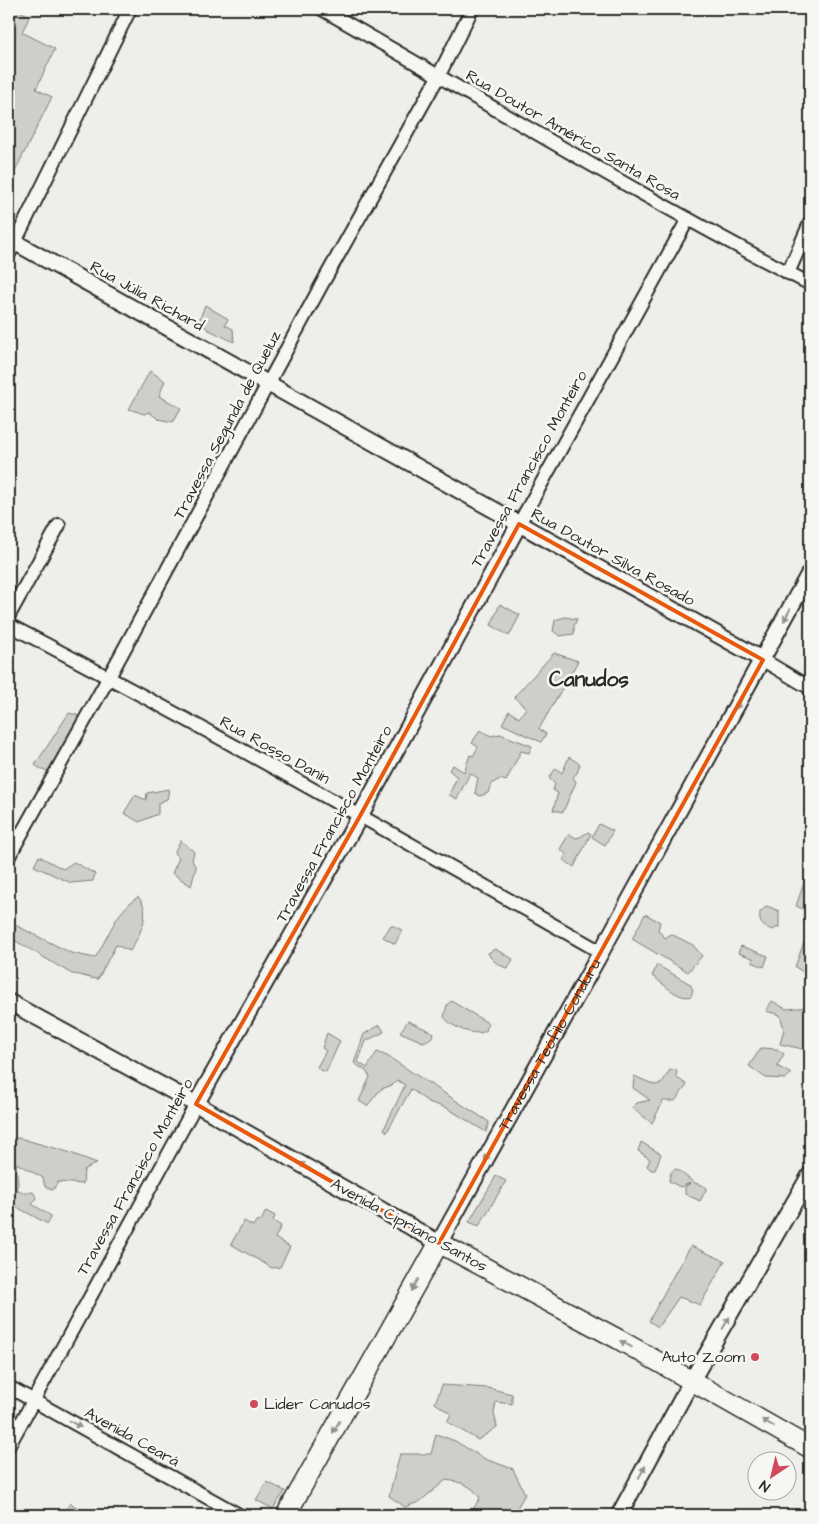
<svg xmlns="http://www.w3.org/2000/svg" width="819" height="1524" font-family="'Architects Daughter',sans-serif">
<rect width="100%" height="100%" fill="#eeeeea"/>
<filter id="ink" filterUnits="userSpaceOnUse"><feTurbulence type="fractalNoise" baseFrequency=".02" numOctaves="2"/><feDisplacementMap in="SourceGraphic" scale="10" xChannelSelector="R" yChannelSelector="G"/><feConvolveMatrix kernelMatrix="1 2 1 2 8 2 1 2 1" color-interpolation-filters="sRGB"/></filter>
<g filter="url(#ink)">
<!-- green -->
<g fill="#cececa" stroke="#7c7c7a">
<polygon points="9,9 16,9 30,16 22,32 55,49 36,89 52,97 9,183"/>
<polygon points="205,305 228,319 225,325 233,329 234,342 207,329 200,318"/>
<polygon points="150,371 165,381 159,396 181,408 173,422 158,419 149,412 144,414 129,409"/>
<polygon points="500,604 520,615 509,636 491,625"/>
<polygon points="565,617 577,619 574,626 574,634 560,636 553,631 555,620"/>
<polygon points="554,653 578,661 539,729 546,734 541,742 502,724 509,711 519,718 526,708 514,697"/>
<polygon points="69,713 77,715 81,722 48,771 42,770 35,765"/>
<polygon points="480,730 491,736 500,734 532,746 529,753 521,751 506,781 500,779 491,784 488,793 480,796 475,793 478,778 470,773 457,799 449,795 457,777 449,770 453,765 464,772 470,755 473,756 478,747 472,743"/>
<polygon points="569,757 580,764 577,773 573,777 576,782 563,812 553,810 558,793 553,790 555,784 549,778 556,768 562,773"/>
<polygon points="169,789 167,799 158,803 158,814 139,822 124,813 135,795 146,800 147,793"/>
<polygon points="599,824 613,831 605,845 592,837"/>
<polygon points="588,832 591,834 574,867 564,860 566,854 560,849 569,834 576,838 580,837"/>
<polygon points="181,840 194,852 192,860 196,868 191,886 172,873 179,858 174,853"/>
<polygon points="39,856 63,869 74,862 95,874 93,881 71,883 34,866"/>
<polygon points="810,857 810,912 796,906 807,874 804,867"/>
<path d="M 138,897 C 153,912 139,936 130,951 L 116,945 L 98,979 C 89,979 81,974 72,974 L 9,937 L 9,922 L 71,953 L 95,958 C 110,935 114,913 138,897 Z"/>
<path d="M 767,906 L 779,911 L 779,927 L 772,930 C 761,925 759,924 760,912 Z"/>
<polygon points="645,914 660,922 658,930 665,938 671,934 693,945 702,956 688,972 632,939"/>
<polygon points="391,925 402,930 395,944 383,937"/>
<polygon points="804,942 810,945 810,976 795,967"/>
<polygon points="741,946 768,956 764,967 752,962 753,958 738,953"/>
<path d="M 495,949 L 513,959 L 508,969 C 500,965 492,962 488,953 Z"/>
<path d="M 657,965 L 690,984 L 693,990 L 691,996 C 679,1001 662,982 652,976 Z"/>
<path d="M 451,1001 L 488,1023 L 486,1031 C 474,1037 451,1027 444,1017 L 447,1005 Z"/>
<polygon points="772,1001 786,1009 810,1007 810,1038 807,1050 780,1044 784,1029 780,1015 766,1011"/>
<path d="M 408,1021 L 434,1033 C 432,1039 428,1040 423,1042 L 400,1032 Z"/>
<polygon points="380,1025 384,1032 366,1041 358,1062 367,1068 377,1052 387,1056 489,1122 486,1132 447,1108 428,1102 411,1089 387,1132 384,1129 405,1085 397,1080 393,1085 381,1089 367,1106 359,1101 370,1077 366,1071 354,1063 364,1034"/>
<polygon points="327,1033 340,1041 326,1072 320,1070 317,1067 326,1051 322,1048"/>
<polygon points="761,1048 777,1049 784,1054 777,1066 791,1074 785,1079 766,1078 749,1066"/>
<polygon points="670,1070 677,1070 676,1077 687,1085 675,1101 663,1101 652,1123 632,1108 637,1103 650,1100 633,1088 634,1076 655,1085 662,1083"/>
<polygon points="19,1138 68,1152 97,1163 84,1170 83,1184 58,1182 53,1190 45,1187 43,1178 16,1163 18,1184 16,1189 24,1193 33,1192 37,1198 32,1204 51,1216 48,1224 9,1203 9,1139"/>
<polygon points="641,1142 661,1154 655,1170 651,1170 647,1166 650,1159 638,1151"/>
<path d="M 677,1169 C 683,1173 689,1180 695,1183 C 700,1185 703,1185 707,1188 L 700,1201 L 685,1194 L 685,1187 L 690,1183 L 680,1187 L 669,1181 C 670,1175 670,1170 677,1169 Z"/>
<polygon points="496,1176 506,1181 479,1226 469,1222"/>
<polygon points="266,1211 275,1216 273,1221 281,1226 275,1238 290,1247 280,1267 272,1268 231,1244 244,1221 253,1226 257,1220 261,1221"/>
<polygon points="691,1246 725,1261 700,1305 679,1297 658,1327 649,1321 677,1269"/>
<polygon points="442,1385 488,1388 512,1394 512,1404 496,1402 494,1413 497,1427 478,1440 447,1422 451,1414 435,1403"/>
<path d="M 436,1434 L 455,1441 L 485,1459 L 513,1469 L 525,1494 L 513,1515 L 459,1515 L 470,1514 L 480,1498 C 472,1485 461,1482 446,1480 L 419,1502 L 405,1507 L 389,1496 L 400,1454 L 431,1454 Z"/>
<polygon points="267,1482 285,1491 273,1509 256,1500"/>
<polygon points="70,1503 78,1508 73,1515 62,1515"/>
</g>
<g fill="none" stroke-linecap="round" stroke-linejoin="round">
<defs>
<g id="minor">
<path d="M 322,9 C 484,101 644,199 810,284"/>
<polyline points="9,254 130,9"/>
<polyline points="788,273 810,223"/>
<polyline points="519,524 688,219"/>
<polyline points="9,615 59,525"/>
<path d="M 9,625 C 209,729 405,841 601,952"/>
<polyline points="763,660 810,688"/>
<polyline points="9,856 109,677 322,284 438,77 472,9"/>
<polyline points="9,1387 239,1515"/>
<polyline points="9,1445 196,1104"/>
</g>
<g id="tertiary">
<polyline points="9,239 763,660"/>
<path id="s1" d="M 9,1002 L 196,1104 L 439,1243 L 601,952 L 810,572"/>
<polyline points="196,1104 360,816 519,524"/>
<polyline points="619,1515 692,1380 810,1175"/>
</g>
<polyline id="primary" points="286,1515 439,1243 618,1339 810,1448"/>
</defs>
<!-- minor casing -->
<use href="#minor" stroke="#2b2b2b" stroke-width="16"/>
<!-- tertiary casing -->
<use href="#tertiary" stroke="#2b2b2b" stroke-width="19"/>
<!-- primary casing -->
<use href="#primary" stroke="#2b2b2b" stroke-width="22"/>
<!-- minor -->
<use href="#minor" stroke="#f6f6f2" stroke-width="12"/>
<!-- tertiary -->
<use href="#tertiary" stroke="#f6f6f2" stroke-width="15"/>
<!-- primary -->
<use href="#primary" stroke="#f6f6f2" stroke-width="19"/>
</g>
<!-- one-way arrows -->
<defs><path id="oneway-solid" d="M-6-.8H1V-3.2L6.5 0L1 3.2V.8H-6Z" transform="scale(1.25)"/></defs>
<g fill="#90908e">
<use href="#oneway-solid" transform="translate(787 615) rotate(118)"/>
<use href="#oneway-solid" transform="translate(739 703) rotate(119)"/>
<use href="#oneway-solid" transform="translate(661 845) rotate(119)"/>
<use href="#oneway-solid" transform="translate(488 1155) rotate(119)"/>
<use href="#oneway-solid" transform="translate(305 1166) rotate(-150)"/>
<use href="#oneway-solid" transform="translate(415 1285) rotate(119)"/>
<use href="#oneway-solid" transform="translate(726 1323) rotate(-60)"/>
<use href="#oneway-solid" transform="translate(626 1344) rotate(-151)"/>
<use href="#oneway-solid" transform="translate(768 1423) rotate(-150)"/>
<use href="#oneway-solid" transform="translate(75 1424) rotate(29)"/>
<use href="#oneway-solid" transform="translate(336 1427) rotate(119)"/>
<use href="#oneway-solid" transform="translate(642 1472) rotate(-61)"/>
</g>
</g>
<!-- marked area -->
<path fill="none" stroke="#e8590c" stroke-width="4" stroke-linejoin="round" d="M 519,524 L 763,660 L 439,1243 L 196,1104 L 360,816 Z"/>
<!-- markers -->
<g fill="#d1495b" stroke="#f6f6f2" stroke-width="2">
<circle cx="755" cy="1357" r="5"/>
<circle cx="254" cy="1404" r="5"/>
</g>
<g text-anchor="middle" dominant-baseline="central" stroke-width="5" stroke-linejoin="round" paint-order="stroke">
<!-- street labels -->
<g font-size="16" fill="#2b2b2b" stroke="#f6f6f2">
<text transform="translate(573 135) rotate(30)">Rua Doutor Américo Santa Rosa</text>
<text transform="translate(147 296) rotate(29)">Rua Júlia Richard</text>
<text transform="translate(227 425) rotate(-62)">Travessa Segunda de Queluz</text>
<text transform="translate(529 469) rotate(-61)">Travessa Francisco Monteiro</text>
<text transform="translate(613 557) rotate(29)">Rua Doutor Silva Rosado</text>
<text transform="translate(275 750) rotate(29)">Rua Rosso Danin</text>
<text transform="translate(334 824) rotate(-61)">Travessa Francisco Monteiro</text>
<text stroke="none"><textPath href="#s1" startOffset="720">Travessa Teófilo Conduru</textPath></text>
<text transform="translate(135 1177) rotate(-61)">Travessa Francisco Monteiro</text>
<text transform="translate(409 1225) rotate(29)">Avenida Cipriano Santos</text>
<text transform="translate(132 1437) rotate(29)">Avenida Ceará</text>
</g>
<!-- poi labels -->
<g font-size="16" fill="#2b2b2b" stroke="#f6f6f2" text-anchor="end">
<text x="745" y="1357">Auto Zoom</text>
<text x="264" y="1404" text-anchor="start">Lider Canudos</text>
</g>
<!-- district labels -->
<g font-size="21" font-weight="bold" fill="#2b2b2b" stroke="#f6f6f2">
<text x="589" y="679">Canudos</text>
</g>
</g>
<!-- margin -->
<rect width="819" height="1524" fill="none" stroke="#f6f6f2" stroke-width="30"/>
<rect x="15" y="15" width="789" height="1494" fill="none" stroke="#2b2b2b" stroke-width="2" filter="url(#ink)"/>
<!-- north arrow -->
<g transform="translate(772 1476) rotate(215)"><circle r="24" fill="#f6f6f2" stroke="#a5a5a2"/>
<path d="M0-4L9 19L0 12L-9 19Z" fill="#d1495b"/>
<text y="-8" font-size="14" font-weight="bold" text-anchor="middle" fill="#2b2b2b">N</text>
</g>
</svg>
